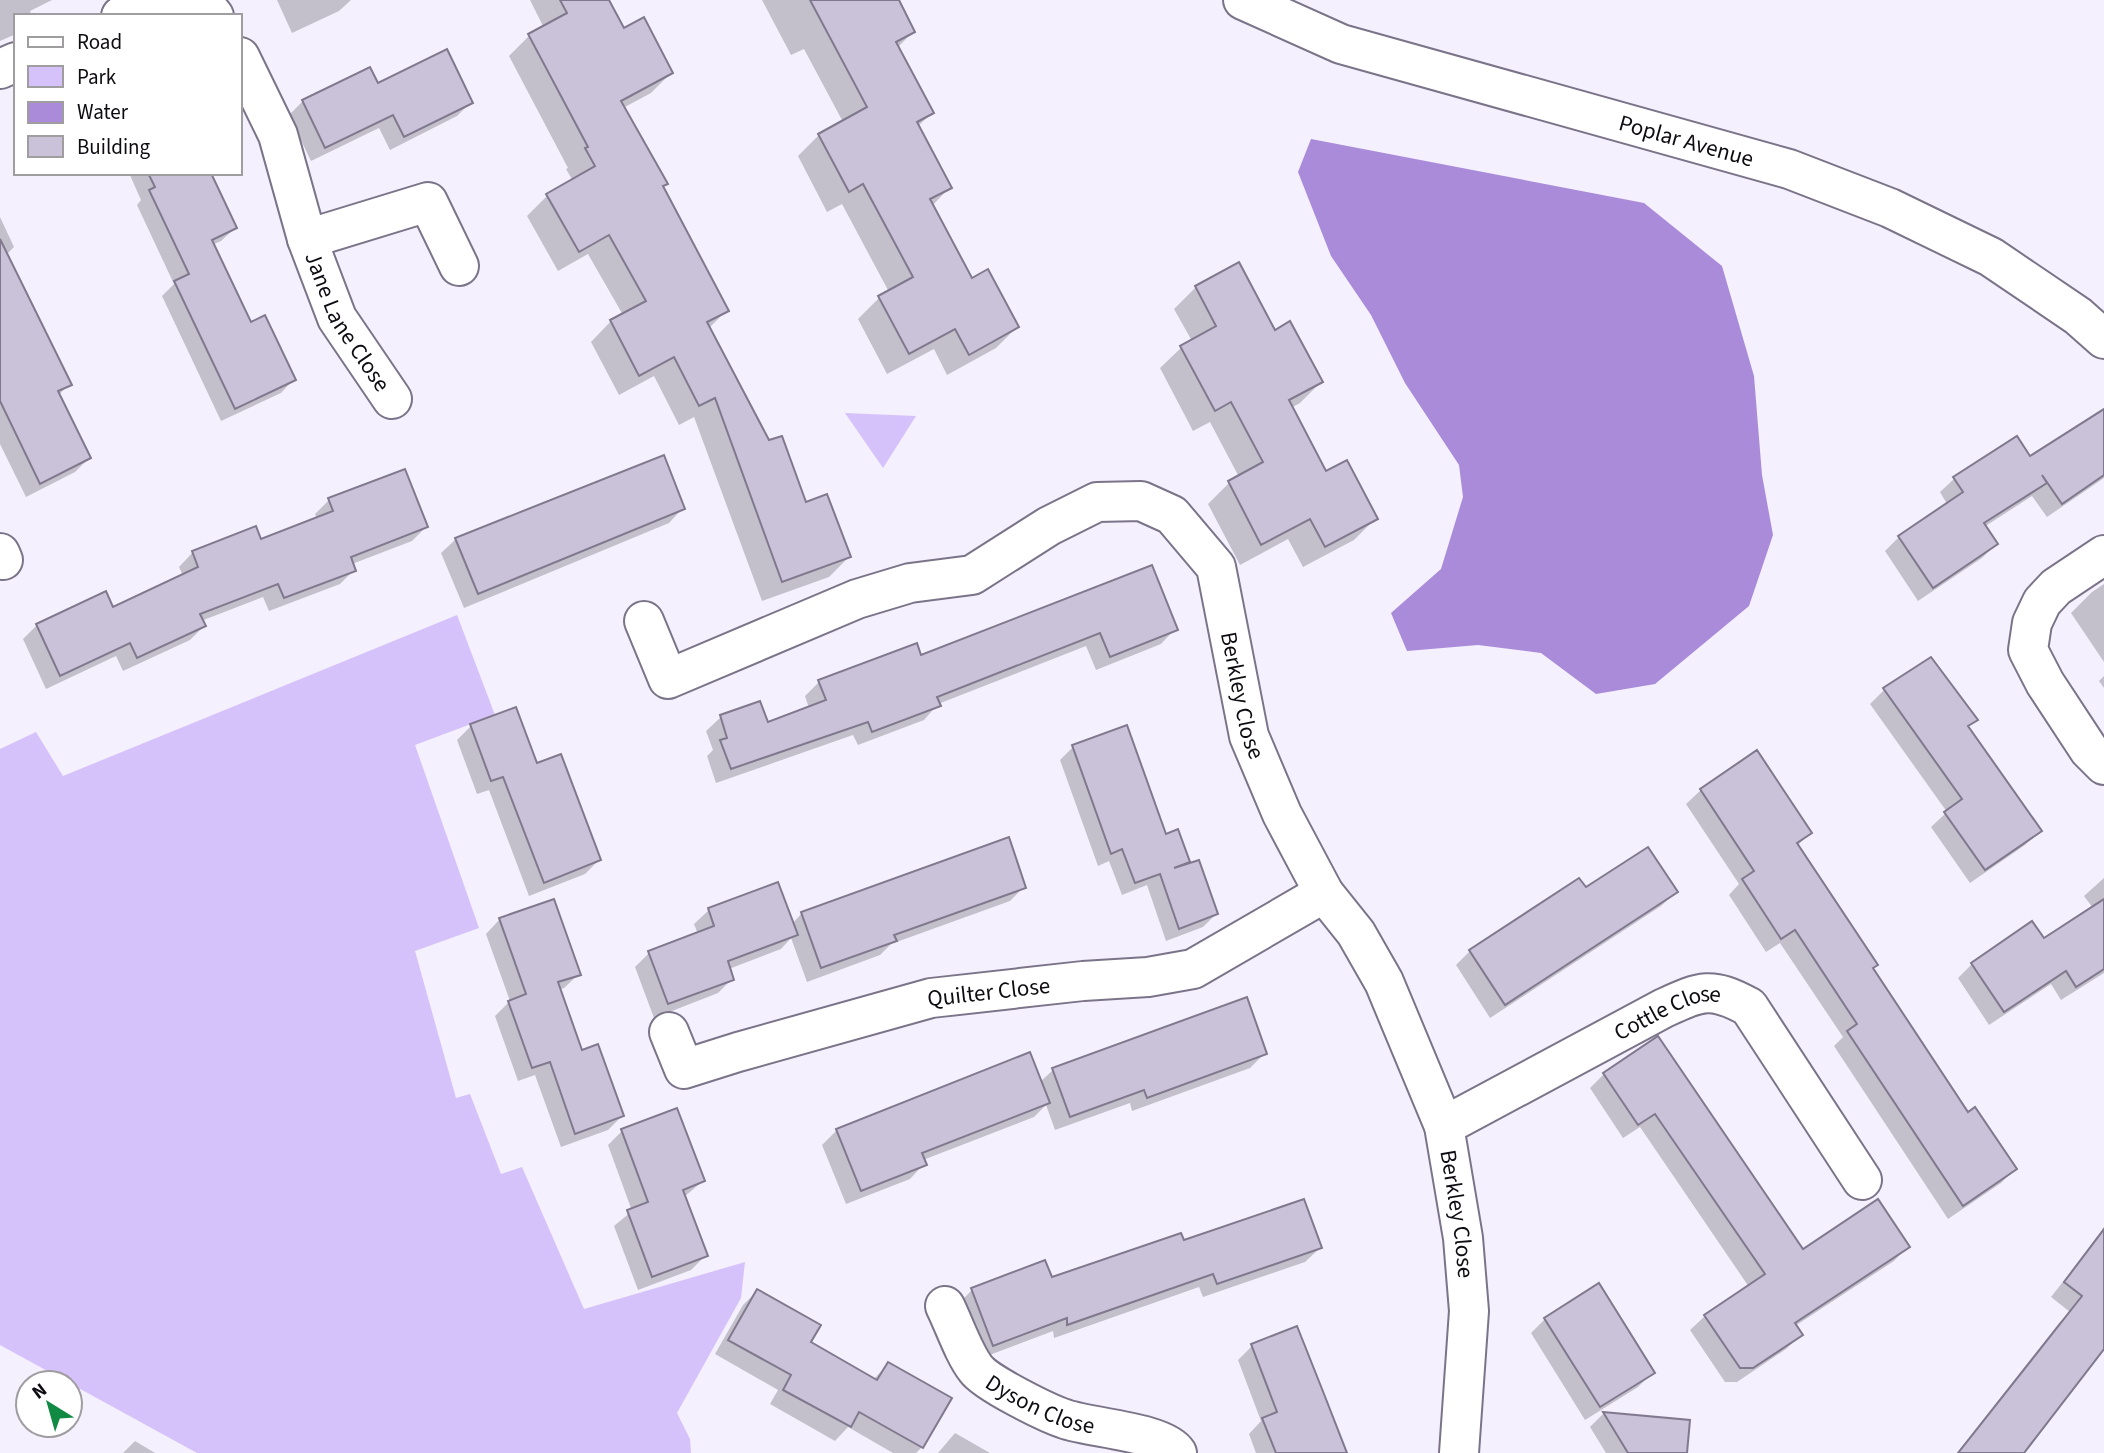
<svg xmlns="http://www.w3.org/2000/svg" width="2104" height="1453" font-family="'Source Sans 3',sans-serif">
<rect width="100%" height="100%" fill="#f4f0fe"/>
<!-- green -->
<g fill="#d6c2fa">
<polygon points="845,413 916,416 883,468"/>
<polygon points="457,615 495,715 415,745 479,928 415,951 456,1098 470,1094 501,1174 522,1167 584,1309 745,1262 741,1298 677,1413 690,1439 691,1453 197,1453 0,1345 0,749 36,732 63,776"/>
</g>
<!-- water -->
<polygon fill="#a98bda" points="1311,139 1644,203 1722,266 1754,376 1762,475 1773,535 1749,606 1655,684 1596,694 1541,653 1478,645 1407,651 1391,613 1441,569 1463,497 1459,465 1405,383 1371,315 1331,256 1298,172"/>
<!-- shadow -->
<g fill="#0003">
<polygon points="0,0 52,0 30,11 32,16 16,16 16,34 0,41"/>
<polygon points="277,0 351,0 339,11 292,33"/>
<polygon points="530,0 607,0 624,31 671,73 651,93 623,108 727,310 709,328 768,442 805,504 849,557 829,577 762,601 694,417 679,425 654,376 619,395 591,342 611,321 623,315 588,254 558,271 527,216 547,196 573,181 566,169 568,168 509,56 529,36 544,28"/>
<polygon points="762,0 897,0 913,32 897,48 932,113 917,127 950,187 932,206 971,280 1017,327 996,348 947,375 934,349 887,374 858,319 879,298 889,292 842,204 827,212 798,156 819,135 843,122 804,49 791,55"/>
<polygon points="378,86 471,102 457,116 390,150 379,128 311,161 289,115 303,101"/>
<polygon points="129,173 209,173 235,228 221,241 212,245 250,324 294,379 281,393 221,421 162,296 174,284 137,205 141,200"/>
<polygon points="0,217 14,247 6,255 69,384 58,396 89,458 75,472 26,497 0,444"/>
<polygon points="1238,264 1274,332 1321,382 1300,403 1291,408 1325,473 1376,518 1354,540 1303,567 1288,539 1240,565 1208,504 1229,483 1239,477 1210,422 1193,431 1160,368 1182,347 1192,341 1174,309 1196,287"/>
<polygon points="2104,435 2104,478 2047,517 2032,496 1984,527 1996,544 1982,558 1918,601 1885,551 1899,537 1947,504 1940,492 1955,478 2029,458"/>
<polygon points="329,500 426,527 412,541 352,564 354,570 340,584 269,611 263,597 201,621 204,626 190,640 123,671 116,656 46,689 23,639 37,625 112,609 183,576 179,567 193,552 260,541 317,519 315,514"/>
<polygon points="683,508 669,523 464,608 441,553 456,539"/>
<polygon points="1151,567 1175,629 1161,644 1096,670 1086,646 938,704 924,720 858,745 853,735 716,783 707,756 713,750 706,731 721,717 767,724 809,708 805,696 819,682 920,657"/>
<polygon points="2104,584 2104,662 2071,613 2092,592"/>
<polygon points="1930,659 1975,720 1967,728 2039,831 2025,845 1970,883 1931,827 1947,812 1870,704 1884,690"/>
<polygon points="2104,676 2104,688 2099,681"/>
<polygon points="471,726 536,765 599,860 585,874 529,896 489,790 477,794 457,740"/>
<polygon points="1073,747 1188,862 1182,867 1216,914 1203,927 1166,941 1147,885 1122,895 1109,861 1098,866 1060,760"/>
<polygon points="1701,790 1810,833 1797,846 1872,969 1968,1114 2015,1169 2001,1183 1948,1219 1834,1046 1843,1037 1780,943 1766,952 1729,895 1739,884 1686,804"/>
<polygon points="2104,878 2104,973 2061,1000 2051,984 1989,1025 1958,978 1972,964 2043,940 2093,908 2084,896"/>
<polygon points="777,884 792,924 802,913 1024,887 1010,901 891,944 880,955 807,982 791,938 781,949 729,969 732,979 718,993 654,1018 635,967 649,953 698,934 694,924 709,910"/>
<polygon points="1676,892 1661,906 1490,1018 1456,965 1470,951"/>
<polygon points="500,919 579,974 564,988 559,990 581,1052 622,1116 608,1130 561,1147 535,1075 518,1081 495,1016 510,1001 486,934"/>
<polygon points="1658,1038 1803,1251 1908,1246 1894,1261 1795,1326 1801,1335 1786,1349 1737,1382 1725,1382 1690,1330 1705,1316 1749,1287 1640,1127 1623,1138 1590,1088 1604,1074"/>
<polygon points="1265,1053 1250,1068 1132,1111 1130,1103 1055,1130 1046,1105 1034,1117 923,1160 924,1164 910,1179 846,1204 822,1145 837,1130 1040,1082 1053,1070"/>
<polygon points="622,1131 703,1181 684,1197 706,1255 691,1270 638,1290 614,1226 632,1211 608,1145"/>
<polygon points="2104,1229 2104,1347 2021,1453 1957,1453 2059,1323 2070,1312 2051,1297"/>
<polygon points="1182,1242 1320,1248 1305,1262 1203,1297 1199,1287 1054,1338 1053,1331 979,1359 958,1304 972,1290 1051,1280"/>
<polygon points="757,1291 808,1343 873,1380 888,1364 922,1447 916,1453 893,1453 848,1427 835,1441 770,1404 778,1390 715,1354 743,1305"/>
<polygon points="1545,1319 1653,1372 1638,1387 1585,1420 1531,1333"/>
<polygon points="1252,1346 1345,1453 1256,1453 1249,1434 1261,1421 1238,1360"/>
<polygon points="1603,1414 1688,1422 1685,1453 1606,1453 1590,1427"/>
<polygon points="955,1433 990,1453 938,1453"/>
<polygon points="135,1441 155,1453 123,1453"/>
</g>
<!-- building -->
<g fill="#c9c2d8" stroke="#80798e" stroke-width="2">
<polygon points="560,0 609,0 624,28 644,17 673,73 621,101 668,184 663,186 729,311 707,322 769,440 782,436 806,502 827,494 851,557 782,582 715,398 699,406 674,357 639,376 610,320 646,301 609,235 579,252 546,194 595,166 585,148 588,147 528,34 567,13"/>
<polygon points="810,0 899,0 915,32 896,42 934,113 917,122 952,188 930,199 972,278 988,269 1019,327 969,355 955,329 909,354 878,296 913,277 863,184 849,192 818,134 867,107"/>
<polygon points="447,49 473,103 404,137 393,115 325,148 302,100 370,67 378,83"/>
<polygon points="148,173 211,173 237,228 212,240 251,322 265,315 296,380 235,409 174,281 189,274 149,190 155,187"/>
<polygon points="0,239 72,385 58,391 91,458 40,484 0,401"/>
<polygon points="1239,262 1275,330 1290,321 1323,382 1289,400 1326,471 1347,460 1378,519 1325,547 1310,519 1261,545 1228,481 1263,462 1231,402 1215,411 1180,346 1216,326 1195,286"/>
<polygon points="2104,409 2104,475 2062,504 2042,475 2047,483 1984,523 1998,544 1933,588 1898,536 1963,492 1953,477 2017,436 2030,456"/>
<polygon points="664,455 685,509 478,594 455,538"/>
<polygon points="405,469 428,527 351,557 356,571 284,598 278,584 200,614 206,626 137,658 130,643 60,676 36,624 106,591 113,607 198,567 192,551 256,526 261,539 333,511 328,498"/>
<polygon points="1152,565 1178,630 1110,657 1100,633 937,697 941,706 872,732 868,722 731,769 720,740 727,738 720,715 760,701 768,722 826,700 818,680 917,643 921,655"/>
<polygon points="1931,657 1978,720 1968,726 2042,831 1985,870 1944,812 1962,799 1883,688"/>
<polygon points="516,707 537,763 561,754 601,860 544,883 503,777 491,781 470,724"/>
<polygon points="1127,725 1166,834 1178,829 1190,862 1174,868 1199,860 1218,914 1179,929 1160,874 1135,883 1122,849 1111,854 1072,745"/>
<polygon points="1757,750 1812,833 1797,843 1878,965 1873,968 1968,1112 1975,1107 2017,1169 1963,1206 1847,1031 1857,1024 1795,930 1781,939 1742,879 1754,871 1700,789"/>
<polygon points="1009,837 1026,888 894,935 897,941 821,968 801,912"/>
<polygon points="1648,847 1678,892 1505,1005 1469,950 1579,878 1586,887"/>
<polygon points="778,882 798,935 728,961 734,980 668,1004 648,951 714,926 708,908"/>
<polygon points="554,899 581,975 558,982 582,1050 598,1044 624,1116 575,1134 550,1062 532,1068 508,1001 526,994 499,918"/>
<polygon points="2104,899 2104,969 2076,987 2066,971 2004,1012 1971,963 2032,921 2044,938"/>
<polygon points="1247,997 1267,1054 1147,1098 1144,1090 1070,1117 1052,1068"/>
<polygon points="1658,1036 1803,1249 1878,1199 1910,1247 1795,1323 1803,1335 1753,1368 1740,1368 1704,1315 1765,1274 1655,1114 1638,1125 1603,1073"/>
<polygon points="1030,1052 1050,1103 922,1153 927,1165 861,1191 836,1129"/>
<polygon points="677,1108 705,1181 683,1190 708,1256 652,1277 627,1210 648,1202 621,1129"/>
<polygon points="1304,1199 1322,1248 1217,1284 1213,1274 1067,1325 1067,1318 993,1346 971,1288 1045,1260 1052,1277 1181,1233 1184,1240"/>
<polygon points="2104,1229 2104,1349 2024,1453 1958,1453 2082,1296 2064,1282"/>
<polygon points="1599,1283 1655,1373 1600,1407 1544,1318"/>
<polygon points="757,1289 821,1325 811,1342 877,1380 888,1362 952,1398 923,1448 859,1412 851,1427 783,1390 791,1375 728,1340"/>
<polygon points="1297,1326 1324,1394 1347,1453 1276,1453 1262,1418 1277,1412 1251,1344"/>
<polygon points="1603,1412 1690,1420 1687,1453 1628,1453"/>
</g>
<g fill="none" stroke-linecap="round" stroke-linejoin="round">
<defs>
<g id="minor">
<path id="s1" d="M 1243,0 L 1341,44 L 1789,169 L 1890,208 L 1991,257 L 2078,316 L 2104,339"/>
<path d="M 121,16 C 138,8 179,0 197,2 C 203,5 210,11 214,16"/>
<path id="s2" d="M 240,57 L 278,135 L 307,239 L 337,318 L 392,399"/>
<polyline points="0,69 16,62"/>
<polyline points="307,239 428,202 459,266"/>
<polyline points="0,553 3,560"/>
<polyline points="2104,555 2056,587 2042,602 2032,623 2028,650 2045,683 2089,750 2104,765"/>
<path id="s3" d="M 644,621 L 668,679 L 857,599 L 910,583 L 972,575 L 1049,526 L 1097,502 L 1141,501 L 1172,515 L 1216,567 L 1249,736 L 1282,814 L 1324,893 L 1356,933 L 1384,982 L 1444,1126 L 1463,1238 L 1469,1311 L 1459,1453"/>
<path id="s4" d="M 669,1032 L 684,1069 L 738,1052 L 931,998 L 1083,981 L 1148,977 L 1193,969 L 1324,893"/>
<path id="s5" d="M 1444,1126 L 1664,1008 C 1701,991 1711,986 1749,1007 L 1862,1180"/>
<path id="s6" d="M 945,1306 C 954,1324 964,1354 976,1369 C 986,1383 1047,1413 1065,1419 C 1090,1428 1164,1432 1177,1453"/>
</g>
</defs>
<!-- minor casing -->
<use href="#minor" stroke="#7b7489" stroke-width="42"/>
<!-- minor -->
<use href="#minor" stroke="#fff" stroke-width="38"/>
</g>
<g text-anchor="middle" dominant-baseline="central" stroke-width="7" stroke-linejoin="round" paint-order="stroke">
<!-- street labels -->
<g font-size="23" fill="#0e0b12" stroke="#fff">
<text stroke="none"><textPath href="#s1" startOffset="466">Poplar Avenue</textPath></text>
<text stroke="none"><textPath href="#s2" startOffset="287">Jane Lane Close</textPath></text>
<text stroke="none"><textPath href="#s3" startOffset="808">Berkley Close</textPath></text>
<text stroke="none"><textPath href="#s4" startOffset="355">Quilter Close</textPath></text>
<text stroke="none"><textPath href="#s5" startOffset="252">Cottle Close</textPath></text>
<text stroke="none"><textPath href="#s3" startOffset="1376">Berkley Close</textPath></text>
<text stroke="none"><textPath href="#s6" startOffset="145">Dyson Close</textPath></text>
</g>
</g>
<!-- legend -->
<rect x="14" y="14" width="228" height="161" fill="#ffffff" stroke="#9f9da0" stroke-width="2"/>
<rect x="28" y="37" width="35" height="10" fill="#ffffff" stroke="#9f9da0" stroke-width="2"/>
<text x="77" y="49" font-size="21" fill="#0e0b12">Road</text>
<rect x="28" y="66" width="35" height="21" fill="#d6c2fa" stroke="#9f9da0" stroke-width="2"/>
<text x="77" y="84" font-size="21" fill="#0e0b12">Park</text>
<rect x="28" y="102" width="35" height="21" fill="#a98bda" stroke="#9f9da0" stroke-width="2"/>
<text x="77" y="119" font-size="21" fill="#0e0b12">Water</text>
<rect x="28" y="136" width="35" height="21" fill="#c9c2d8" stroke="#9f9da0" stroke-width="2"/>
<text x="77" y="154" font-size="21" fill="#0e0b12">Building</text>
<!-- north arrow -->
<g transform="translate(49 1404) rotate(323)"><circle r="33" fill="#ffffff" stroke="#9f9da0" stroke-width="2"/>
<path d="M0-5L12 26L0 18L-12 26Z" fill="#118a44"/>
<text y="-10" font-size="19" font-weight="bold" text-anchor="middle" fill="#0e0b12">N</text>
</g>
</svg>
